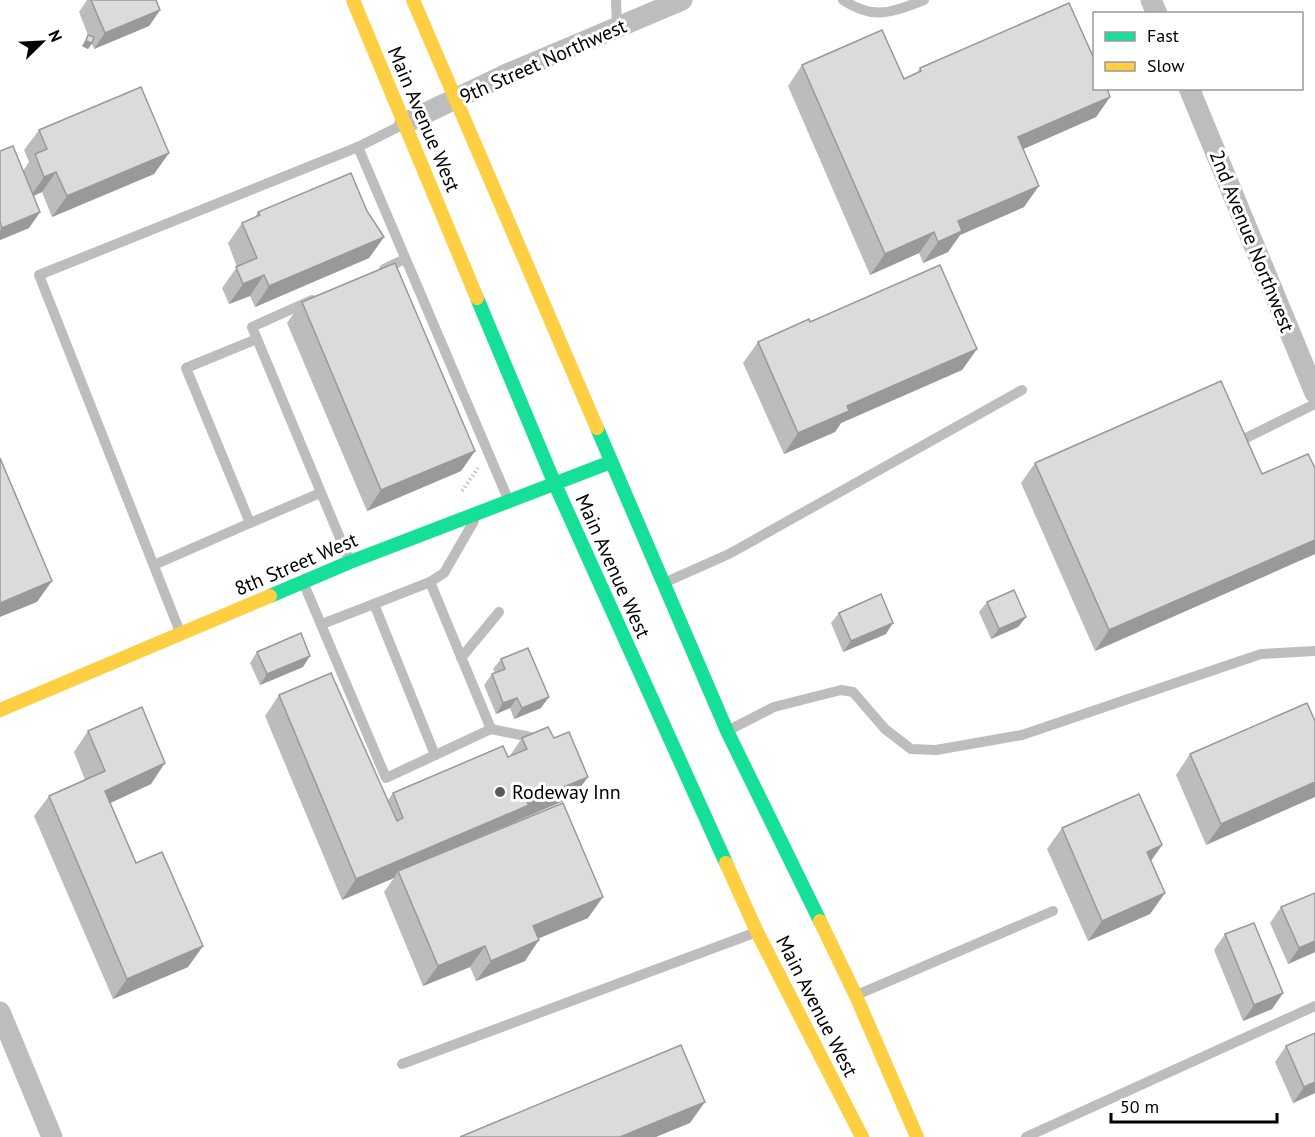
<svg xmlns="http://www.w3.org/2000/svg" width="1315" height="1137" font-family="'PT Sans',sans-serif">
<rect width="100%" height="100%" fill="#fff"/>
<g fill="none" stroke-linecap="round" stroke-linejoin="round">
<!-- path -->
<polyline stroke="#c2c2c2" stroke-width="4" stroke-dasharray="1.5 3" stroke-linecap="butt" points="462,491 478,468"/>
<!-- lane -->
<g stroke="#bdbdbd" stroke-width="10">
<polyline points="616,0 617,28"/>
<path d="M 843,0 C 875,21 892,12 924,0"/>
<polyline points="358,147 508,499"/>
<polyline points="384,269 405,259"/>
<polyline points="312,300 252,327 350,562"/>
<polyline points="1244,439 1315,404"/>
<polyline points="250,523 320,493"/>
<polyline points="154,565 250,523 186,368 257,339"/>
<polyline points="303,582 386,778 491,729 430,582 444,573 474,521"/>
<polyline points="430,582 374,604 435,755"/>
<polyline points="666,582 729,554 1022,390"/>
<polyline points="322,624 374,604"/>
<polyline points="180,632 39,275 358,147 402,125"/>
<polyline points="461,658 499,612"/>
<polyline points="491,729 540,739"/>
<polyline points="729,730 774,707 841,690 853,692 885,729 911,749 936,750 1022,735 1261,654 1315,651"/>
<polyline points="859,994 1053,911"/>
<polyline points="402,1064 754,933"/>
<polyline points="1026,1137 1315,1006"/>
</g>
<!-- street -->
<g stroke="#bdbdbd" stroke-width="21">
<polyline points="1151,0 1157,14"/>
<polyline points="1189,88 1315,393"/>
<polyline points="405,123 507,74 682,0"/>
<polyline points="0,1012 52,1137"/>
</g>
<!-- fast -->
<g stroke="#16e098" stroke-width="14">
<polyline points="477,298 554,482 726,863"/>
<polyline points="597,428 727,731 820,921"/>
<polyline points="270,596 350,562 611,462"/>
</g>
<!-- slow -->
<g stroke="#ffcf43" stroke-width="14">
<polyline points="353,0 477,298"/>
<polyline points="413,0 597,428"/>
<polyline points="0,710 270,596"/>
<polyline points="726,863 757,932 862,1137"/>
<polyline points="820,921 856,996 917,1137"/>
</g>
</g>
<!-- wall -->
<g fill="#bcbcbc">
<polygon points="87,0 156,0 160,10 149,26 94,49 92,44 88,49 82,46 88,35 79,12"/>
<polygon points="802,65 904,79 917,73 920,68 1110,97 1096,117 1023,149 1024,207 960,235 948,252 923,263 919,253 870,275 788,86"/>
<polygon points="39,130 169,153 154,174 52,217 42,192 34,196 40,212 29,228 0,240 0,151 23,171 29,162 24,150"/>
<polygon points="367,211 384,237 369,258 255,307 250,296 229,304 222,288 237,267 228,243 242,223 255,217 258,212"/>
<polygon points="302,302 475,451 461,471 367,511 287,323"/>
<polygon points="810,322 977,349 962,370 841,423 835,432 784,454 743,363 758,342"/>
<polygon points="1035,463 1262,474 1315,468 1315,554 1095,651 1021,483"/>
<polygon points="987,602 1026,617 1018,627 991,639 979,612"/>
<polygon points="839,613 886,634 843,652 831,623"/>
<polygon points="257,652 303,667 260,685 250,663"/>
<polygon points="501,659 541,708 514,719 510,708 496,714 484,685 492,674 495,673 493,669"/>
<polygon points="279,695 388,800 393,793 509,757 522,738 554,738 588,777 573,797 517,821 588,918 538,938 525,961 476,981 470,967 423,986 384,892 394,878 342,900 265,716"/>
<polygon points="1307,703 1206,845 1176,775 1190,754"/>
<polygon points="88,731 151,784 110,803 136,863 203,946 188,967 113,999 34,816 49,796 85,780 74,752"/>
<polygon points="1062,828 1162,845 1151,861 1165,893 1150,914 1088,941 1047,849"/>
<polygon points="1281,907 1315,952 1288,964 1270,923"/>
<polygon points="1225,934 1283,993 1272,1009 1243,1021 1214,950"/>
<polygon points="1315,1033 1315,1093 1293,1103 1275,1062 1286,1046"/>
</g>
<!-- shaded-wall -->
<g fill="#999">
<polygon points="160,10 149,26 94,49 105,33"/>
<polygon points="86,41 92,43 88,49 82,46"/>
<polygon points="1110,97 1096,117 1003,158 1018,137"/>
<polygon points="169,153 154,174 52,217 67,196"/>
<polygon points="56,172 42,192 30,197 44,177"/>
<polygon points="1039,186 1024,207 960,235 948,252 923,263 938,242 958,221"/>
<polygon points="40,212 29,228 0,240 0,231 2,228"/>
<polygon points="934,232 919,253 870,275 885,254"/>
<polygon points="384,237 369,258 255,307 269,286"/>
<polygon points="264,275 250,296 229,304 243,284"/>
<polygon points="977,349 962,370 841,423 835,432 784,454 798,433 847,406"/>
<polygon points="475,451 461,471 367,511 381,490"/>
<polygon points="1315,540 1315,554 1095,651 1109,630"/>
<polygon points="52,581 37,602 0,617 0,603"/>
<polygon points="1026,617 1018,627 991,639 999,629"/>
<polygon points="893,623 886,634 843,652 851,641"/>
<polygon points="310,656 303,667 260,685 267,674"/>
<polygon points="549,697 541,708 514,719 522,708"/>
<polygon points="517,698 510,708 496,714 503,703"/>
<polygon points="165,763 151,784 91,812 105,791"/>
<polygon points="588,777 573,797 398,871 394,878 342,900 356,879"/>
<polygon points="1315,782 1315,797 1206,845 1221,824"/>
<polygon points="1162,845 1147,866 1147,852"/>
<polygon points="1165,893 1150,914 1088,941 1102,921"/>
<polygon points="603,897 588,918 518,947 533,926"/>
<polygon points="539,940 525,961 476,981 491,961"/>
<polygon points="1315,941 1315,952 1288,964 1299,948"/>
<polygon points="203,946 188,967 113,999 127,979"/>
<polygon points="485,946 470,967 423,986 438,966"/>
<polygon points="1283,993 1272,1009 1243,1021 1254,1005"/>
<polygon points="1315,1082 1315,1093 1293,1103 1304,1087"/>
<polygon points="705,1102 690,1123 656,1137 620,1137"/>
</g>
<!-- building -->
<g fill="#dbdbdb" stroke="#999" stroke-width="1.5">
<polygon points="91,0 156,0 160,10 105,33"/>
<polygon points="1069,3 1095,61 1095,88 1107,88 1110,97 1018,137 1039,186 958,221 962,231 938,242 934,232 885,254 802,65 882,30 904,79 921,71 920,68"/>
<polygon points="88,35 94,37 92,43 86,41"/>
<polygon points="141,87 169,153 67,196 56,172 44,177 35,154 47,149 39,130"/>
<polygon points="13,146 40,212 2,228 0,222 0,151"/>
<polygon points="351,173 367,211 384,237 269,286 264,275 243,284 236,267 257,258 242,223 260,215 258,212"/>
<polygon points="395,263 475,451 381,490 302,302"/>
<polygon points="940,265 977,349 847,406 849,411 798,433 758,342 809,319 810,322"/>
<polygon points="1221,381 1262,474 1308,454 1315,468 1315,540 1109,630 1035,463"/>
<polygon points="0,458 52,581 0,603"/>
<polygon points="1014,590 1026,617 999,629 987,602"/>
<polygon points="881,594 893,623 851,641 839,613"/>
<polygon points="301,633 310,656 267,674 257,652"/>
<polygon points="528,648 549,697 522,708 517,698 503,703 492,674 505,669 501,659"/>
<polygon points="331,673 397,821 403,818 393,793 503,746 508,757 527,749 522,738 548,727 554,738 569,732 588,777 527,802 529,805 356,879 279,695"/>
<polygon points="1307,703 1315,721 1315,782 1221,824 1190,754"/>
<polygon points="142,707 165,763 105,791 136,863 162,852 203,946 127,979 49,796 105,771 88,731"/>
<polygon points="1139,794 1162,845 1147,852 1165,893 1102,921 1062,828"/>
<polygon points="563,803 603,897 533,926 539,940 491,961 485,946 438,966 398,871"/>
<polygon points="1315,893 1315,941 1299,948 1281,907"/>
<polygon points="1254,923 1283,993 1254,1005 1225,934"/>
<polygon points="1315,1033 1315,1082 1304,1087 1286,1046"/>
<polygon points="681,1045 705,1102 620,1137 460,1137"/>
</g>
<!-- markers -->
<circle fill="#595959" stroke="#fff" stroke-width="2" cx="500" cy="792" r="6"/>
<g text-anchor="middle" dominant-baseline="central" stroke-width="6" stroke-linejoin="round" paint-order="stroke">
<!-- street labels -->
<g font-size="20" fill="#000" stroke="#fff">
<text transform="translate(543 61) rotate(-24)">9th Street Northwest</text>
<text transform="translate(424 119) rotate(67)">Main Avenue West</text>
<text transform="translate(1252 241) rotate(68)">2nd Avenue Northwest</text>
<text transform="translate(296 564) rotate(-23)">8th Street West</text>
<text transform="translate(613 566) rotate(66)">Main Avenue West</text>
<text transform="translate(817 1006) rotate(63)">Main Avenue West</text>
</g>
<!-- poi labels -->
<g font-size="20" fill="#000" stroke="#fff" text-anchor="start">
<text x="512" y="792">Rodeway Inn</text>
</g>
</g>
<!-- legend -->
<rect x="1093" y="12" width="210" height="78" fill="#ffffff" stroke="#999999" stroke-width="1.5"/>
<rect x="1105" y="32" width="30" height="9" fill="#16e098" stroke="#999999" stroke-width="1.5"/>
<text x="1147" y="42" font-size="18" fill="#000000">Fast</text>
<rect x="1105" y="62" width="30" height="9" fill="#ffcf43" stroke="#999999" stroke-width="1.5"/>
<text x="1147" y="72" font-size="18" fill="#000000">Slow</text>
<!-- north arrow -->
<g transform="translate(42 42) rotate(66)" stroke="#ffffff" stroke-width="4.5" paint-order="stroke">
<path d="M0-4.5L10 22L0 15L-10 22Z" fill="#000000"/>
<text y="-9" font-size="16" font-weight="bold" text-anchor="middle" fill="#000000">N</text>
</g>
<!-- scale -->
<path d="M1111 1113v9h166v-9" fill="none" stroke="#000000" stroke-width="3"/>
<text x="1120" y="1113" font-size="18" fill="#000000" stroke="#ffffff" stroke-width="4.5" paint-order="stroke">50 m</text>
</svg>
